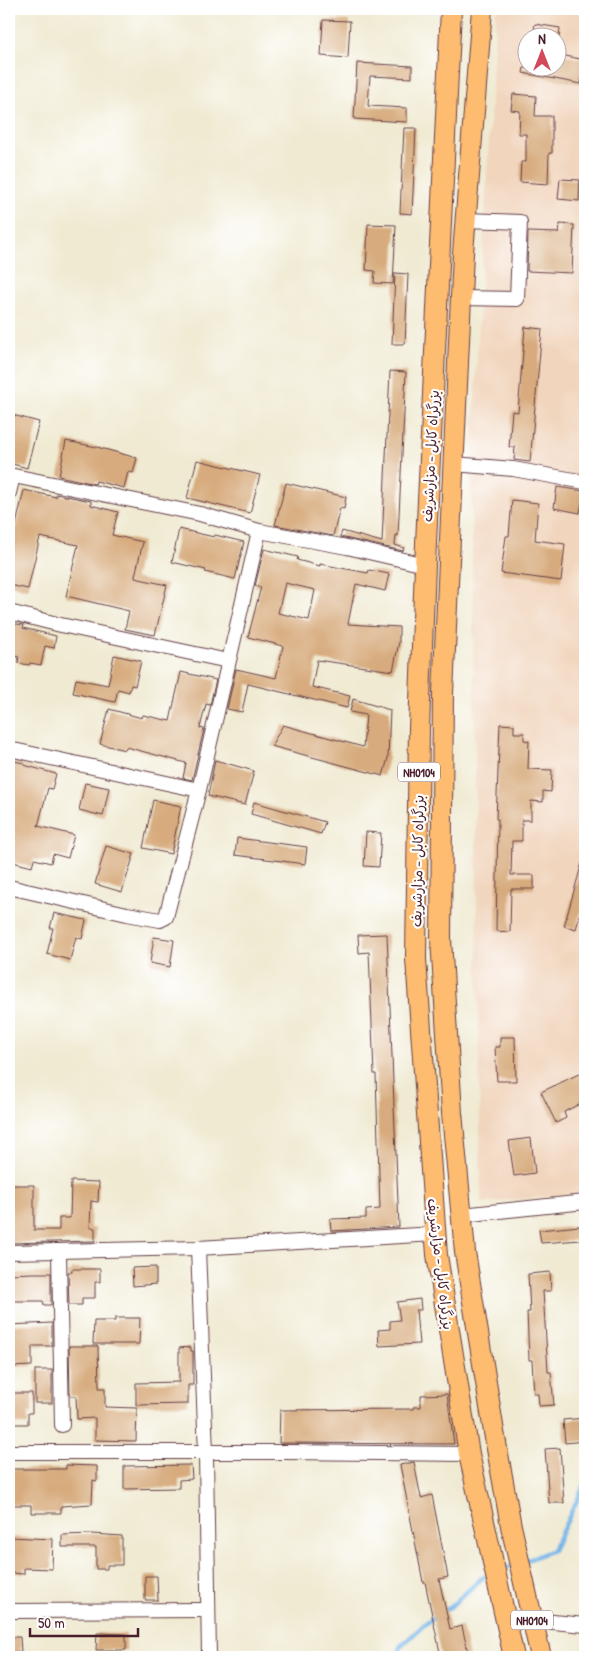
<svg xmlns="http://www.w3.org/2000/svg" width="594" height="1666" font-family="'Patrick Hand','Playpen Sans Arabic',sans-serif">
<rect width="100%" height="100%" fill="#fff"/>
<filter id="ink" filterUnits="userSpaceOnUse"><feTurbulence type="fractalNoise" baseFrequency=".02" numOctaves="2"/><feDisplacementMap in="SourceGraphic" scale="10" xChannelSelector="R" yChannelSelector="G"/><feConvolveMatrix kernelMatrix="1 2 1 2 8 2 1 2 1" color-interpolation-filters="sRGB"/></filter>
<filter id="wash" filterUnits="userSpaceOnUse"><feTurbulence type="fractalNoise" baseFrequency=".0096" numOctaves="4" result="noise"/><feDisplacementMap in="SourceGraphic" scale="20" xChannelSelector="R" yChannelSelector="G"/><feGaussianBlur stdDeviation="1.12" result="paint"/><feColorMatrix in="noise" values="0 0 0 0 0 0 0 0 0 0 0 0 0 0 0 0 0 1.4 0 .05"/><feComposite in="paint" operator="in"/></filter>
<g filter="url(#wash)">
<rect width="100%" height="100%" fill="#f0ead2"/>
<!-- built -->
<path fill="#f1d5bd" fill-rule="evenodd" d="M 496,9 L 585,9 L 585,1193 L 481,1203 L 471,470 ZM 526,38 L 556,38 L 556,68 L 526,68 Z"/>
<g fill="none" stroke-linecap="round" stroke-linejoin="round">
<!-- stream -->
<g stroke="#73b5e8" stroke-width="4.5">
<polyline points="525,1561 553,1550 585,1484"/>
<polyline points="499,1571 515,1565"/>
<polyline points="400,1657 400,1647 427,1622 450,1607 482,1578 490,1575"/>
</g>
</g>
<g id="blocks">
<!-- building -->
<g fill="#d7ab7d" fill-rule="evenodd">
<polygon points="323,20 350,21 348,58 321,56"/>
<polygon points="535,24 560,28 559,38 533,36"/>
<polygon points="556,54 585,60 581,84 523,73 524,68 556,68"/>
<polygon points="357,63 412,66 412,78 370,76 368,106 407,108 407,122 354,119"/>
<polygon points="513,94 536,96 535,116 552,116 552,153 549,153 548,184 520,182 521,162 526,162 526,134 519,134 520,111 511,110"/>
<polygon points="404,128 416,128 412,214 400,213"/>
<polygon points="560,179 580,180 579,201 558,199"/>
<polygon points="368,224 396,225 393,284 374,283 375,271 366,270"/>
<polygon points="560,224 574,225 572,273 527,271 528,232 559,233"/>
<polygon points="395,273 408,274 405,344 392,344"/>
<polygon points="525,327 542,329 530,462 514,460 515,447 509,447 512,411 518,412"/>
<polygon points="390,371 406,372 398,536 396,535 395,545 404,548 403,551 340,537 342,531 382,542"/>
<polygon points="9,414 39,422 27,468 9,463"/>
<polygon points="66,441 97,447 137,458 133,473 128,472 124,488 96,481 95,484 59,476"/>
<polygon points="197,460 260,475 250,513 187,498"/>
<polygon points="286,483 346,497 344,509 340,508 333,536 275,525"/>
<polygon points="557,487 584,491 580,513 554,508"/>
<polygon points="24,490 56,497 56,494 91,501 91,505 118,512 112,535 143,542 135,576 135,578 167,585 155,635 125,629 129,611 66,596 78,545 40,537 28,589 9,585 9,555"/>
<polygon points="512,500 538,503 535,540 565,544 561,581 501,573 506,536 509,536"/>
<polygon points="179,529 214,537 215,535 244,542 235,579 205,572 206,570 172,562"/>
<path d="M 264,549 L 298,557 L 297,560 L 320,566 L 320,564 L 368,573 L 369,570 L 389,574 L 385,591 L 356,584 L 348,624 L 399,627 L 399,642 L 393,671 L 317,660 L 312,687 L 350,696 L 347,708 L 248,684 L 242,712 L 227,709 L 236,669 L 276,678 L 283,646 L 248,637 L 261,587 L 255,586 ZM 285,583 L 315,590 L 309,620 L 278,613 Z"/>
<polygon points="9,623 24,625 23,628 56,636 54,648 45,646 41,665 30,663 29,665 18,663 19,657 9,655"/>
<polygon points="114,655 141,661 135,686 131,685 129,692 118,689 115,702 73,693 76,679 108,685"/>
<polygon points="181,672 216,680 210,705 206,704 200,728 204,729 192,780 183,778 186,763 126,747 125,750 100,744 109,709 142,718 143,715 170,721"/>
<polygon points="353,699 390,710 388,758 383,776 271,746 283,725 363,747 366,715 350,712"/>
<polygon points="500,724 514,725 514,733 524,733 524,740 529,741 528,769 552,770 551,792 543,791 543,802 531,801 531,820 522,820 522,841 512,841 511,875 534,875 534,889 511,889 510,932 496,931 498,819 496,819"/>
<polygon points="9,760 24,763 24,765 56,774 52,789 48,788 38,826 74,835 68,858 53,854 51,863 34,859 32,867 9,861"/>
<polygon points="215,760 254,771 245,805 208,796"/>
<polygon points="85,783 109,788 103,816 79,810"/>
<polygon points="153,800 181,806 171,854 143,848"/>
<polygon points="254,802 325,822 321,834 251,814"/>
<polygon points="366,832 381,833 379,867 364,866"/>
<polygon points="237,838 307,847 305,864 235,855"/>
<polygon points="106,846 134,854 122,892 95,884"/>
<polygon points="582,863 585,863 585,896 576,929 564,926"/>
<polygon points="54,913 86,920 82,939 76,937 70,960 47,954 53,928 50,928"/>
<polygon points="387,934 399,1227 331,1231 330,1219 366,1218 366,1210 380,1209 376,1074 374,1074 369,952 359,953 358,935"/>
<polygon points="154,937 174,940 170,967 150,963"/>
<polygon points="500,1037 515,1037 516,1081 497,1081 495,1047 500,1047"/>
<polygon points="585,1071 585,1101 564,1112 566,1118 556,1123 541,1092"/>
<polygon points="531,1138 535,1173 514,1176 509,1141"/>
<polygon points="71,1181 99,1182 98,1202 91,1201 90,1228 95,1228 95,1241 9,1243 9,1185 34,1185 34,1230 59,1230 59,1218 70,1218"/>
<polygon points="580,1226 581,1240 541,1243 539,1230"/>
<polygon points="156,1267 156,1284 133,1286 132,1268"/>
<polygon points="72,1269 100,1269 100,1282 95,1282 95,1298 82,1298 82,1305 69,1305 68,1272 72,1272"/>
<polygon points="550,1272 551,1291 543,1291 548,1372 551,1372 554,1405 539,1406 538,1394 534,1394 532,1360 529,1360 527,1312 530,1312 528,1274"/>
<polygon points="32,1273 51,1273 51,1305 44,1305 43,1301 9,1301 10,1274"/>
<polygon points="420,1299 421,1310 416,1310 419,1344 379,1346 378,1330 390,1329 390,1321 400,1320 397,1302"/>
<polygon points="115,1318 140,1318 139,1344 93,1344 94,1321 115,1321"/>
<polygon points="52,1323 52,1346 32,1346 32,1366 9,1367 9,1325"/>
<polygon points="69,1346 98,1346 99,1388 105,1388 105,1407 137,1408 136,1441 95,1440 95,1418 77,1419 76,1396 70,1396"/>
<polygon points="191,1347 191,1351 193,1351 193,1385 188,1385 188,1404 136,1405 136,1383 179,1382 179,1348"/>
<rect x="35" y="1370" width="17" height="33"/>
<polygon points="9,1393 32,1393 32,1413 28,1413 28,1424 9,1424"/>
<polygon points="447,1394 454,1444 279,1443 280,1410 413,1409 413,1407 421,1407 421,1395"/>
<polygon points="585,1418 585,1441 565,1443 563,1420"/>
<polygon points="560,1448 564,1503 549,1503 545,1449"/>
<polygon points="414,1462 421,1498 432,1495 448,1577 439,1579 450,1629 462,1626 469,1657 441,1657 425,1582 423,1582 400,1465"/>
<polygon points="66,1465 97,1466 97,1481 93,1480 92,1504 61,1506 61,1513 31,1513 31,1505 9,1505 9,1469 66,1469"/>
<polygon points="191,1465 192,1479 179,1480 179,1488 124,1489 124,1466"/>
<polygon points="92,1534 122,1536 122,1565 107,1565 107,1569 96,1569 96,1547 62,1547 62,1535"/>
<polygon points="9,1537 53,1539 52,1569 24,1568 24,1574 9,1573"/>
<polygon points="145,1576 157,1576 158,1600 145,1600"/>
<polygon points="97,1633 126,1634 126,1650 96,1650"/>
<polygon points="9,1637 20,1637 21,1652 9,1652"/>
</g>
</g>
</g>
<g filter="url(#ink)">
<use href="#blocks" fill-opacity="0" stroke="#633d44" stroke-width="1"/>
<g fill="none" stroke-linecap="round" stroke-linejoin="round">
<defs>
<g id="minor">
<polyline points="461,298 517,299 520,222 465,220"/>
<polyline points="454,464 513,469 585,482"/>
<polyline points="9,475 200,514 259,531 347,547 425,565"/>
<polyline points="9,493 13,476"/>
<polyline points="9,612 61,625 228,661"/>
<polyline points="9,749 199,790"/>
<polyline points="9,887 127,914 160,920 166,917 199,790 259,531"/>
<polyline points="462,1215 585,1202"/>
<polyline points="198,1248 206,1453 209,1657"/>
<polyline points="59,1251 62,1425"/>
<polyline points="9,1252 198,1248 435,1234"/>
<polyline points="9,1452 286,1452 469,1454"/>
<polyline points="9,1611 208,1610"/>
<polyline points="532,1620 585,1625"/>
</g>
<g id="highway">
<polyline points="451,9 425,565 419,729 416,959 437,1255 469,1454 514,1657"/>
<polyline points="482,9 463,253 443,693 441,939 452,1113 465,1252 494,1432 511,1526 541,1657"/>
</g>
</defs>
<!-- minor casing -->
<use href="#minor" stroke="#633d44" stroke-width="16"/>
<!-- highway casing -->
<use href="#highway" stroke="#633d44" stroke-width="22"/>
<!-- minor -->
<use href="#minor" stroke="#fff" stroke-width="14"/>
<!-- highway -->
<use href="#highway" stroke="#febc71" stroke-width="20"/>
</g>
</g>
<g text-anchor="middle" dominant-baseline="central" stroke-width="4.5" stroke-linejoin="round" paint-order="stroke">
<!-- shield labels -->
<g fill="#fff" stroke="#80626b" stroke-width="1">
<rect x="398" y="762.5" width="42" height="19" rx="4"/>
<rect x="511" y="1610.5" width="42" height="19" rx="4"/>
</g>
<g font-size="12" font-weight="bold" fill="#4a1f2b">
<text x="419" y="772">NH0104</text>
<text x="532" y="1620">NH0104</text>
</g>
<!-- street labels -->
<g font-size="14" fill="#4a1f2b" stroke="#fff">
<text transform="translate(430 456) rotate(-87)">بزرگراه کابل - مزارشریف</text>
<text transform="translate(417 861) rotate(-89)">بزرگراه کابل - مزارشریف</text>
<text transform="translate(441 1264) rotate(83)">بزرگراه کابل - مزارشریف</text>
</g>
</g>
<!-- margin -->
<rect width="594" height="1666" fill="none" stroke="#fff" stroke-width="30"/>
<!-- north arrow -->
<g transform="translate(542 52)"><circle r="24" fill="#ffffff" stroke="#b7a5aa"/>
<path d="M0-4L9 19L0 12L-9 19Z" fill="#d1495b"/>
<text y="-8" font-size="14" font-weight="bold" text-anchor="middle" fill="#4a1f2b">N</text>
</g>
<!-- scale -->
<path d="M30 1628v8h108v-8" fill="none" stroke="#4a1f2b" stroke-width="2.5"/>
<text x="38" y="1628" font-size="15" fill="#4a1f2b" stroke="#ffffff" stroke-width="4" paint-order="stroke">50 m</text>
</svg>
